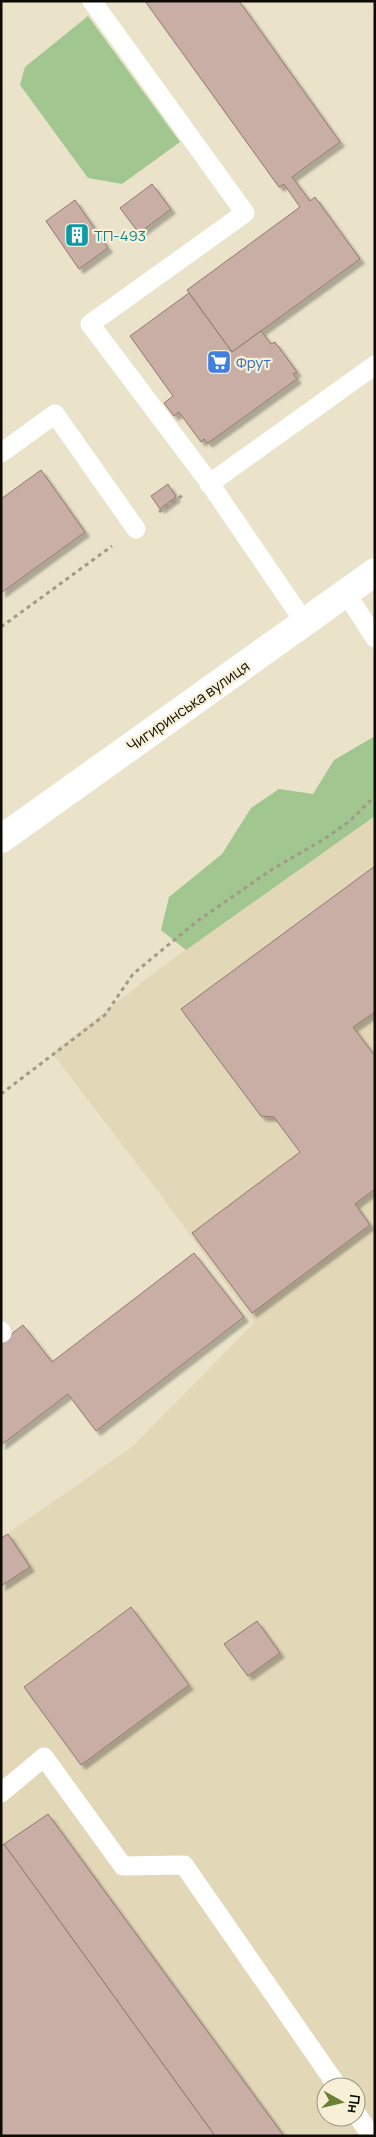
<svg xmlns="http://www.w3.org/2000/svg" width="376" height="2137" font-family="Manrope,sans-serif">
<defs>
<filter id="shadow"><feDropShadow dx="4.5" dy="4.5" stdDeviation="1" flood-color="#0004"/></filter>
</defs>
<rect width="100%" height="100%" fill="#eae3ca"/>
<!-- built -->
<path fill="#e2d8b8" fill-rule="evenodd" d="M 375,812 L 375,2136 L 1,2136 L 1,1538 L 133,1446 L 254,1323 L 157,1190 L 52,1053 L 158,970 ZM 326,2087 L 356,2087 L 356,2117 L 326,2117 Z"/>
<!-- green -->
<g fill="#a1c68f">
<polygon points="88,16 180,142 122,184 88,178 20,85 25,67"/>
<polygon points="375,736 375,816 186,950 161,930 169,897 222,854 251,808 279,789 313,794 334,760"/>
</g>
<!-- building -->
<g fill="#c9aea5" stroke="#927971" filter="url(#shadow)">
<polygon points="145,1 239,1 340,142 292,177 310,201 315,197 360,259 232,352 187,290 300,207 284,184 279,187"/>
<polygon points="152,184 171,209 139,233 120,208"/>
<polygon points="75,200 108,248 79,269 46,221"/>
<polygon points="189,293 232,352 261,331 271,344 275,342 297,372 293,374 297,379 208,443 204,439 201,442 179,412 174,416 164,403 173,396 130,336"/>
<polygon points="41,470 85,532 1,593 1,499"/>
<polygon points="168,484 176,497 160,509 151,496"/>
<polygon points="375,866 375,1012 353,1027 375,1056 375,1189 355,1204 370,1225 252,1313 192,1233 300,1152 274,1117 261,1116 181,1009"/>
<polygon points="194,1253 244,1317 96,1431 68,1394 1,1445 1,1342 23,1325 52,1362"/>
<polygon points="8,1534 30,1567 1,1586 1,1538"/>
<polygon points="131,1607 189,1685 81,1765 24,1687"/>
<polygon points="257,1621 280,1653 248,1676 224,1644"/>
<polygon points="48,1814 284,2136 215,2136 4,1844"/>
<polygon points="4,1844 215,2136 1,2136 1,1846"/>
</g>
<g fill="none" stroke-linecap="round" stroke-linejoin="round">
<!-- path -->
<g stroke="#a09a87" stroke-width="3" stroke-dasharray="4 4" stroke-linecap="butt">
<polyline points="159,512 183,495"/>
<polyline points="1,627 112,546"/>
<polyline points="1,1094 105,1015 133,974 196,922 271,870 321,841 350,821 375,796"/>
</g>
<!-- lane -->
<g stroke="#fff" stroke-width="19">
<polyline points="92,1 245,213 90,324 206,478 305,623"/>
<polyline points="1,453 55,414 136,529"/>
<polyline points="209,484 375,365"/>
<polyline points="346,593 375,638"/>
<polyline points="1,1331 2,1333"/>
<polyline points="1,1793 44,1757 123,1866 184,1865 338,2087"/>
<polyline points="356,2113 371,2136"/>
</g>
<!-- secondary -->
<polyline stroke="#fff" stroke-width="28" points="1,839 375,572"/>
</g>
<!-- icons -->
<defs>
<symbol id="building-square" viewBox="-11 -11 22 22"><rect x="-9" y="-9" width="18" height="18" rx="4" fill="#0f9aa8" stroke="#f7f0d7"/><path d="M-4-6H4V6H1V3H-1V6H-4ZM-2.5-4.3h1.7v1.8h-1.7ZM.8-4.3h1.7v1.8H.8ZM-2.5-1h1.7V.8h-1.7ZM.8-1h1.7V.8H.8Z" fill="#fff"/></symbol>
<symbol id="supermarket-square" viewBox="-11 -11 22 22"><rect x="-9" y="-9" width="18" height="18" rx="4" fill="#3f7fe0" stroke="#f7f0d7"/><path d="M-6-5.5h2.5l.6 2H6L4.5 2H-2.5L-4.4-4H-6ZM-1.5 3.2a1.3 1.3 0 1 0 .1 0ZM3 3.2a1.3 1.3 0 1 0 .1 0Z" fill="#fff"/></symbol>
</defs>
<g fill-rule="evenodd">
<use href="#building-square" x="63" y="221" width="28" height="28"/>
<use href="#supermarket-square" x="205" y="348" width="28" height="28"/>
</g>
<g text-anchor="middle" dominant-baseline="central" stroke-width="4.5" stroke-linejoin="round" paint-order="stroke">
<!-- culture labels -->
<g font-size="15" fill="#0d838f" stroke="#f7f0d7" text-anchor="start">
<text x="94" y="235">ТП-493</text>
</g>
<!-- shop labels -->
<g font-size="15" fill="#366cbe" stroke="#f7f0d7" text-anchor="start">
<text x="236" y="362">Фрут</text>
</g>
<!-- street labels -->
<g font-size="15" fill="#0e0b04" stroke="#f7f0d7">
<text transform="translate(188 706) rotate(-35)">Чигиринська вулиця</text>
</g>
</g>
<!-- border -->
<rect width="376" height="2137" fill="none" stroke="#0e0b04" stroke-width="5"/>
<!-- north arrow -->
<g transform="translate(341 2102) rotate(98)"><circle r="24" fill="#f7f0d7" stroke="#9a9483"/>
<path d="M0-4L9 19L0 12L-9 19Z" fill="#688134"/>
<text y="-8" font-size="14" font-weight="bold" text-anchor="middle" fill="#0e0b04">Пн</text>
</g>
</svg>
